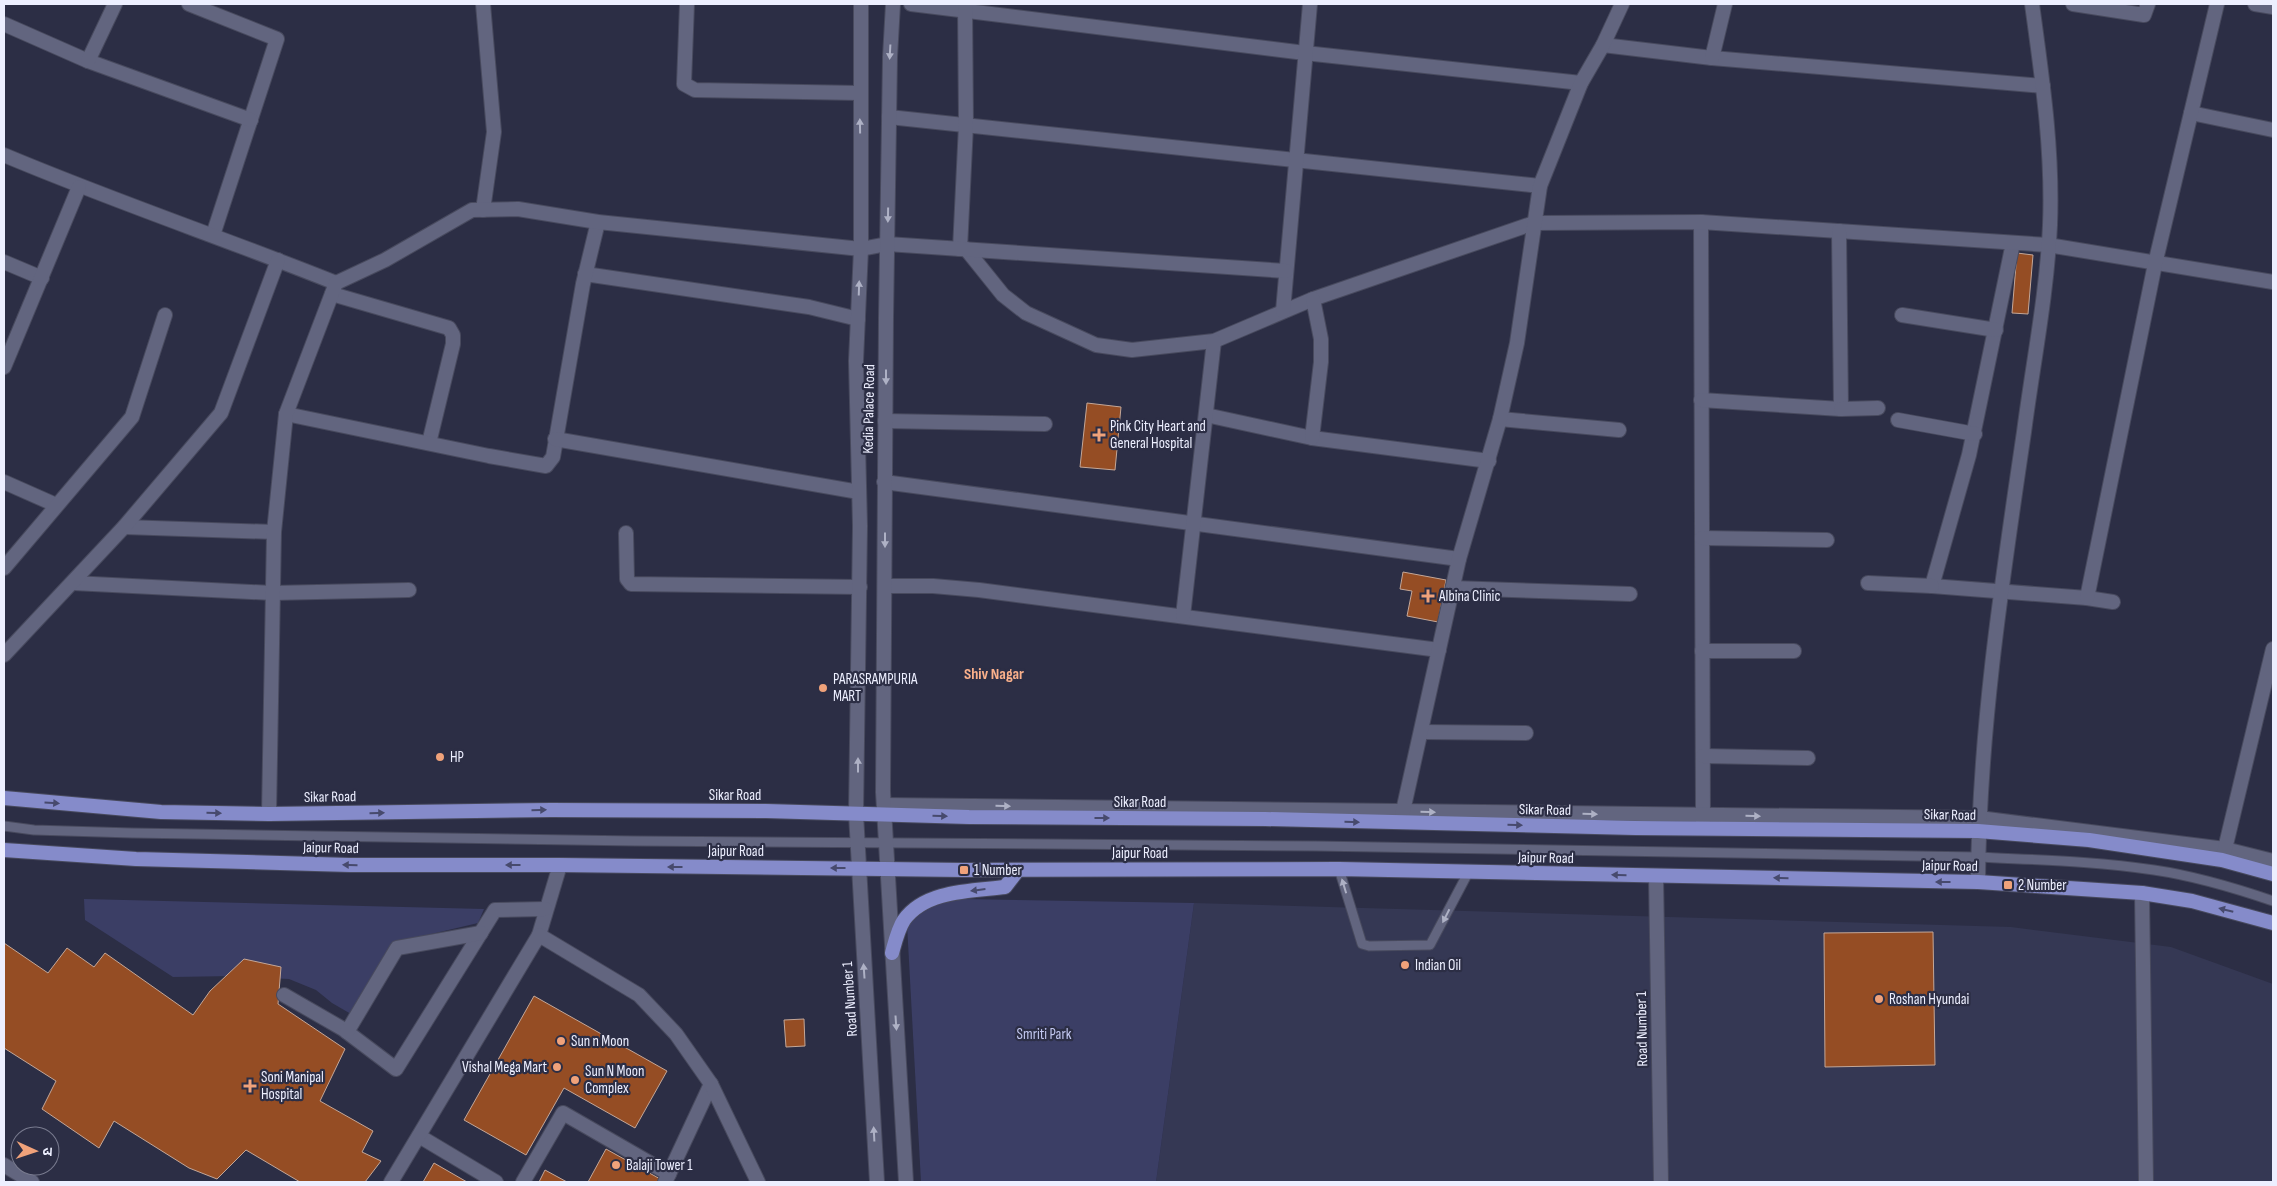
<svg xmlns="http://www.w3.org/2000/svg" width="2277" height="1186" font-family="'Sofia Sans Condensed','Noto Sans Devanagari',sans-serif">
<rect width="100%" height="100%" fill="#2c2e45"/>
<!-- built -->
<polygon fill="#353854" points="1194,903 2011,927 2171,947 2273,984 2273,1182 1156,1182"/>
<!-- green -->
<g fill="#3b3e65">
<polygon points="84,899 484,909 478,923 393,943 351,1014 332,1003 316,990 289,979 233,976 173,977 85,920"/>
<polygon points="963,899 1194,903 1156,1182 921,1182 907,924 917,912 948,900"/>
</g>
<!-- building -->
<g fill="#954d24" stroke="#c4a798">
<polygon points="2017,253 2033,255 2028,314 2012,313"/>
<polygon points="1087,403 1121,407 1115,470 1080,467"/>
<polygon points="1403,572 1446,580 1438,622 1407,616 1412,591 1400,589"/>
<polygon points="1933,932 1935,1065 1825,1067 1824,933"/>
<polygon points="4,943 48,973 67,948 94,967 105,953 193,1015 210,991 244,959 281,967 278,1004 345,1049 320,1101 373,1131 362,1152 381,1161 365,1182 300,1182 246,1150 217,1179 189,1168 114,1121 99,1148 42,1109 56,1081 4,1048"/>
<polygon points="534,996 667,1071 635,1128 564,1088 526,1155 464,1120"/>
<polygon points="804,1019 805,1046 786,1047 784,1020"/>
<polygon points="606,1149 662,1180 661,1182 588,1182"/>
<polygon points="434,1163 467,1182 423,1182"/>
<polygon points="545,1170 567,1182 539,1182"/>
</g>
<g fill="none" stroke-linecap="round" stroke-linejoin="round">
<defs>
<g id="service">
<path d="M 4,826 L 34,830 L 132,833 L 635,841 L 1315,846 L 1978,857 C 2037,860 2096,861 2154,870 C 2195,876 2235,888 2273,901"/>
<polyline points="1339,869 1362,944 1369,946 1430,945 1468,873"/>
</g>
<polyline id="pedestrian" points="523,1182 563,1113 669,1174 665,1182"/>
<g id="minor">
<polyline points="189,4 277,39 213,235"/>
<polyline points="483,4 494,132 483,210"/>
<polyline points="687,4 684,84 695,90 859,93"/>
<polyline points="911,4 1305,53 1581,83"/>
<polyline points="2073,4 2144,15 2148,4"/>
<polyline points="2255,4 2273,7"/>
<polyline points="4,24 88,61 251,120"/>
<polyline points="1603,45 1712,58 2043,86"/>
<polyline points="1712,58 1725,4"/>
<polyline points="88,61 115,4"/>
<polyline points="2191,113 2273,130"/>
<polyline points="889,117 1540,186"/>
<path d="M 4,155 C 113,201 226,239 336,283"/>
<polyline points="1701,222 1703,823"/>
<polyline points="2013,243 1969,455 1932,586 2087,598 2113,602"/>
<polyline points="960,249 966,125 965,4"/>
<polyline points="966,249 1003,295 1026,313 1096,345 1132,350 1214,341 1313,299 1534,223 1701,222 2048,245 2273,282"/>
<polyline points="4,262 42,278"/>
<polyline points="585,274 809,307 858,319"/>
<polyline points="332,294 449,328 453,335 453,344 429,443"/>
<polyline points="1283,311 1310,4"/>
<polyline points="1902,315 1996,330"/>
<polyline points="4,367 79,187"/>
<polyline points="1701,400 1841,409 1839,231"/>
<polyline points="1841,409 1878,408"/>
<polyline points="286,414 489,456 546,466 553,457 583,284 598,222"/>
<polyline points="1206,415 1312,438 1489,461"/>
<polyline points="1500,419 1619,430"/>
<polyline points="1898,420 1975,434"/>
<polyline points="885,421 1045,424"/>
<polyline points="1312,438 1321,362 1321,339 1313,299"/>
<polyline points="555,439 859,492"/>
<polyline points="4,482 56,505"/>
<polyline points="884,482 1459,559"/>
<polyline points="124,527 274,532"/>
<polyline points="626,533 627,579 631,584 860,587"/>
<polyline points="1702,538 1827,540"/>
<polyline points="4,568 132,417 165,315"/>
<polyline points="73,583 272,593 409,590"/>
<polyline points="1868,583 1932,586"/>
<polyline points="885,586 933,586 979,590 1439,650"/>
<polyline points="1453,588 1630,594"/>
<polyline points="2087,598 2155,264 2217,4"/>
<polyline points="1183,616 1214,341"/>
<polyline points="1702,651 1794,651"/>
<polyline points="4,655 124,527 221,413 278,260"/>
<polyline points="1421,732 1526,733"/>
<polyline points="1703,756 1808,758"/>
<polyline points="884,805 1979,818 2225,849 2273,861"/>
<polyline points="269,814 274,532 286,414 336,283 385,260 472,210 518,209 598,222 861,249 887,244 1286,271"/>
<polyline points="1401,820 1459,559 1500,419 1517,343 1540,186 1581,83 1603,45 1622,4"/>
<polyline points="2223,857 2273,649"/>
<polyline points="2142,893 2146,1182"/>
<polyline points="539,935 560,865"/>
<polyline points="284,995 343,1029 396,1069 495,910 545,909"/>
<polyline points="347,1032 397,948 481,933"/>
<polyline points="419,1136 496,1182"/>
<polyline points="4,1165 32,1182"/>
<polyline points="669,1174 711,1084"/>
<polyline points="391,1182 539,935 639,995 676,1034 711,1084 758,1182"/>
</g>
<g id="tertiary">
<polyline points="861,4 861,249 856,361 860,526 856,814 877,1182"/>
<polyline points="893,4 890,57 886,318 883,792 906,1182"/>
<polyline points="1656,876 1661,1182"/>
<path d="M 1978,882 C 1979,731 2002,581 2024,432 C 2033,363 2047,294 2050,225 C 2053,150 2042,77 2032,4"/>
</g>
<g id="primary">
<polyline points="4,798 161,812 269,814 551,810 766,811 969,817 1265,819 1635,828 1978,831 2089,840 2222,860 2273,874"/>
<polyline points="4,850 136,859 350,865 560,865 964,870 1339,869 1978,882 2142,893 2192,901 2273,923"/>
<path d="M 892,953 C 895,942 898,929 904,920 C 925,890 972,891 1005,887 L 1018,870"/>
</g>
</defs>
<!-- service casing -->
<use href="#service" stroke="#484a5e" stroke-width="11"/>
<!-- pedestrian casing -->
<use href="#pedestrian" stroke="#484a5e" stroke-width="16"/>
<!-- minor casing -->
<use href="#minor" stroke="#484a5e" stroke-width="16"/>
<!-- tertiary casing -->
<use href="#tertiary" stroke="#484a5e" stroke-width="16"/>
<!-- primary casing -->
<use href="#primary" stroke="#484a5e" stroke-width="16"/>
<!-- service -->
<use href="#service" stroke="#62657f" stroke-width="9"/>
<!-- pedestrian -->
<use href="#pedestrian" stroke="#62657f" stroke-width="14"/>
<!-- minor -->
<use href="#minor" stroke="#62657f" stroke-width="14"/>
<!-- tertiary -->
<use href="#tertiary" stroke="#62657f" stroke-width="14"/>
<!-- primary -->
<use href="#primary" stroke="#858bca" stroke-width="14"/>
</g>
<!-- one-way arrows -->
<defs><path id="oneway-solid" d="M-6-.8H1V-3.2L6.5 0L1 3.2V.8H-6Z" transform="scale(1.25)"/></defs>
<g fill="#aeb1c5">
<use href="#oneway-solid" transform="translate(890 52) rotate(93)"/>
<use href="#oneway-solid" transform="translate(860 126) rotate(-91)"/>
<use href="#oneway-solid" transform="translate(888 215) rotate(91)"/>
<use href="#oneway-solid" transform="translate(859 288) rotate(-88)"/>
<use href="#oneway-solid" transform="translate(886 377) rotate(90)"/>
<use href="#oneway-solid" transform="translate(885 540) rotate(90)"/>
<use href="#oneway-solid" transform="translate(858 765) rotate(-90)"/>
<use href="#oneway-solid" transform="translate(1003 806) rotate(1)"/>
<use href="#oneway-solid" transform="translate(1428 812) rotate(1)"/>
<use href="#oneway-solid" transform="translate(1590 814) rotate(1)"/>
<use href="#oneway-solid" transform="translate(1753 816) rotate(1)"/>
<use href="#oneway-solid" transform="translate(1344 886) rotate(-107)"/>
<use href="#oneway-solid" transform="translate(1446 916) rotate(117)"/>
<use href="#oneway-solid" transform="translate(864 971) rotate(-94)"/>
<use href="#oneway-solid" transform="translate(896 1023) rotate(86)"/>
<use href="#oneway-solid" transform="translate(874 1134) rotate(-93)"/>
</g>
<g fill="#474a6d">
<use href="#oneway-solid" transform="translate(52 803) rotate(4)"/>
<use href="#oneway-solid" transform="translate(539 810) rotate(-1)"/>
<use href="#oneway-solid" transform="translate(214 813) rotate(1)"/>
<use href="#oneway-solid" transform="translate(377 813) rotate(-1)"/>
<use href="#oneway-solid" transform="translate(940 816) rotate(2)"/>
<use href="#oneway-solid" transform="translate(1102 818)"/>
<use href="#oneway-solid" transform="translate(1352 822) rotate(1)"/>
<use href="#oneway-solid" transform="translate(1515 825) rotate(1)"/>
<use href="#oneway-solid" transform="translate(350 865) rotate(-179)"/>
<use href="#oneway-solid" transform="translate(513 865) rotate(-180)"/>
<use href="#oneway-solid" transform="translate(675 867) rotate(-180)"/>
<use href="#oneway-solid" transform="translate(838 868) rotate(-180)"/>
<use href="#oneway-solid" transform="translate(1619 875) rotate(-179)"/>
<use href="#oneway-solid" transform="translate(1781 878) rotate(-178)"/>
<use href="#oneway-solid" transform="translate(1943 882) rotate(-180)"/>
<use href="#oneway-solid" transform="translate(978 890) rotate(173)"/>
<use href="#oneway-solid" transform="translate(2226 910) rotate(-166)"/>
</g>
<!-- markers -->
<g fill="#f0a27a" stroke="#2c2e45" stroke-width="2">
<path d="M1096.5 427.5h5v5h5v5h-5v5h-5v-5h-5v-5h5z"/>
<path d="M1425.5 588.5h5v5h5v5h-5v5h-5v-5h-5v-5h5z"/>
<circle cx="823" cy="688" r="5"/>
<circle cx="440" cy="757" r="5"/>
<rect x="959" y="865" width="10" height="10" rx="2.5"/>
<rect x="2003" y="880" width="10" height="10" rx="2.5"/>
<circle cx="1405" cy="965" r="5"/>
<circle cx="1879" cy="999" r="5"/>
<circle cx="561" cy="1041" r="5"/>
<circle cx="557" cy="1067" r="5"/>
<circle cx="575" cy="1080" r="5"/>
<path d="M247.5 1078.5h5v5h5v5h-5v5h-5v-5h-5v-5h5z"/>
<circle cx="616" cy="1165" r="5"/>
</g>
<g text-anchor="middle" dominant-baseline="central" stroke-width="4.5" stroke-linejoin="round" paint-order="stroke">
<!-- street labels -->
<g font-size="15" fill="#edefff" stroke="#2c2e45">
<text transform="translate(869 409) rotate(-89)">Kedia Palace Road</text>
<text x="735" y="795">Sikar Road</text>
<text transform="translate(330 797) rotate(-1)">Sikar Road</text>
<text x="1140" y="802">Sikar Road</text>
<text transform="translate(1545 810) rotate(1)">Sikar Road</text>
<text transform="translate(1950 815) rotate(1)">Sikar Road</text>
<text transform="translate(331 848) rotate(1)">Jaipur Road</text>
<text x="736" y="851">Jaipur Road</text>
<text x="1140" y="853">Jaipur Road</text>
<text transform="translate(1546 858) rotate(1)">Jaipur Road</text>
<text transform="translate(1950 866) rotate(1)">Jaipur Road</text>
<text transform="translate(850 999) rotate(-94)">Road Number 1</text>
<text transform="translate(1642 1029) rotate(-91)">Road Number 1</text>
</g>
<!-- poi labels -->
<g font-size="15" fill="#edefff" stroke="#2c2e45" text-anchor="start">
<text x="1110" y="426">Pink City Heart and<tspan x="1110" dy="17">General Hospital</tspan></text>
<text x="1439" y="596">Albina Clinic</text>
<text x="833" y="679">PARASRAMPURIA<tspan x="833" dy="17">MART</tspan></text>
<text x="450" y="757">HP</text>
<text x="974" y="870">1 Number</text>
<text x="2018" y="885">2 Number</text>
<text x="1415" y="965">Indian Oil</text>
<text x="1889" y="999">Roshan Hyundai</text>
<text x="571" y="1041">Sun n Moon</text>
<text x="547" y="1067" text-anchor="end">Vishal Mega Mart</text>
<text x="585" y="1071">Sun N Moon<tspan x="585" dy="17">Complex</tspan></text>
<text x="261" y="1077">Soni Manipal<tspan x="261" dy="17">Hospital</tspan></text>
<text x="626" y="1165">Balaji Tower 1</text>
</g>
<!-- park labels -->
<g font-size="15" fill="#c4c9f2" stroke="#2c2e45">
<text x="1044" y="1034">Smriti Park</text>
</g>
<!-- neighbourhood labels -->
<g font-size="16" font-weight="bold" fill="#fab08b" stroke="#2c2e45">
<text x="994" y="674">Shiv Nagar</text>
</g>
</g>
<!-- border -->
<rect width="2277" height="1186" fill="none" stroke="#edefff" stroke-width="10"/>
<!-- north arrow -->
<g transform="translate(35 1151) rotate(93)"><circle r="24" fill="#2c2e45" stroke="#797b8f"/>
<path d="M0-4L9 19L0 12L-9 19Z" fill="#f0a27a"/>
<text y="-8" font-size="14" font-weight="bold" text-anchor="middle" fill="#edefff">उ</text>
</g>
</svg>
